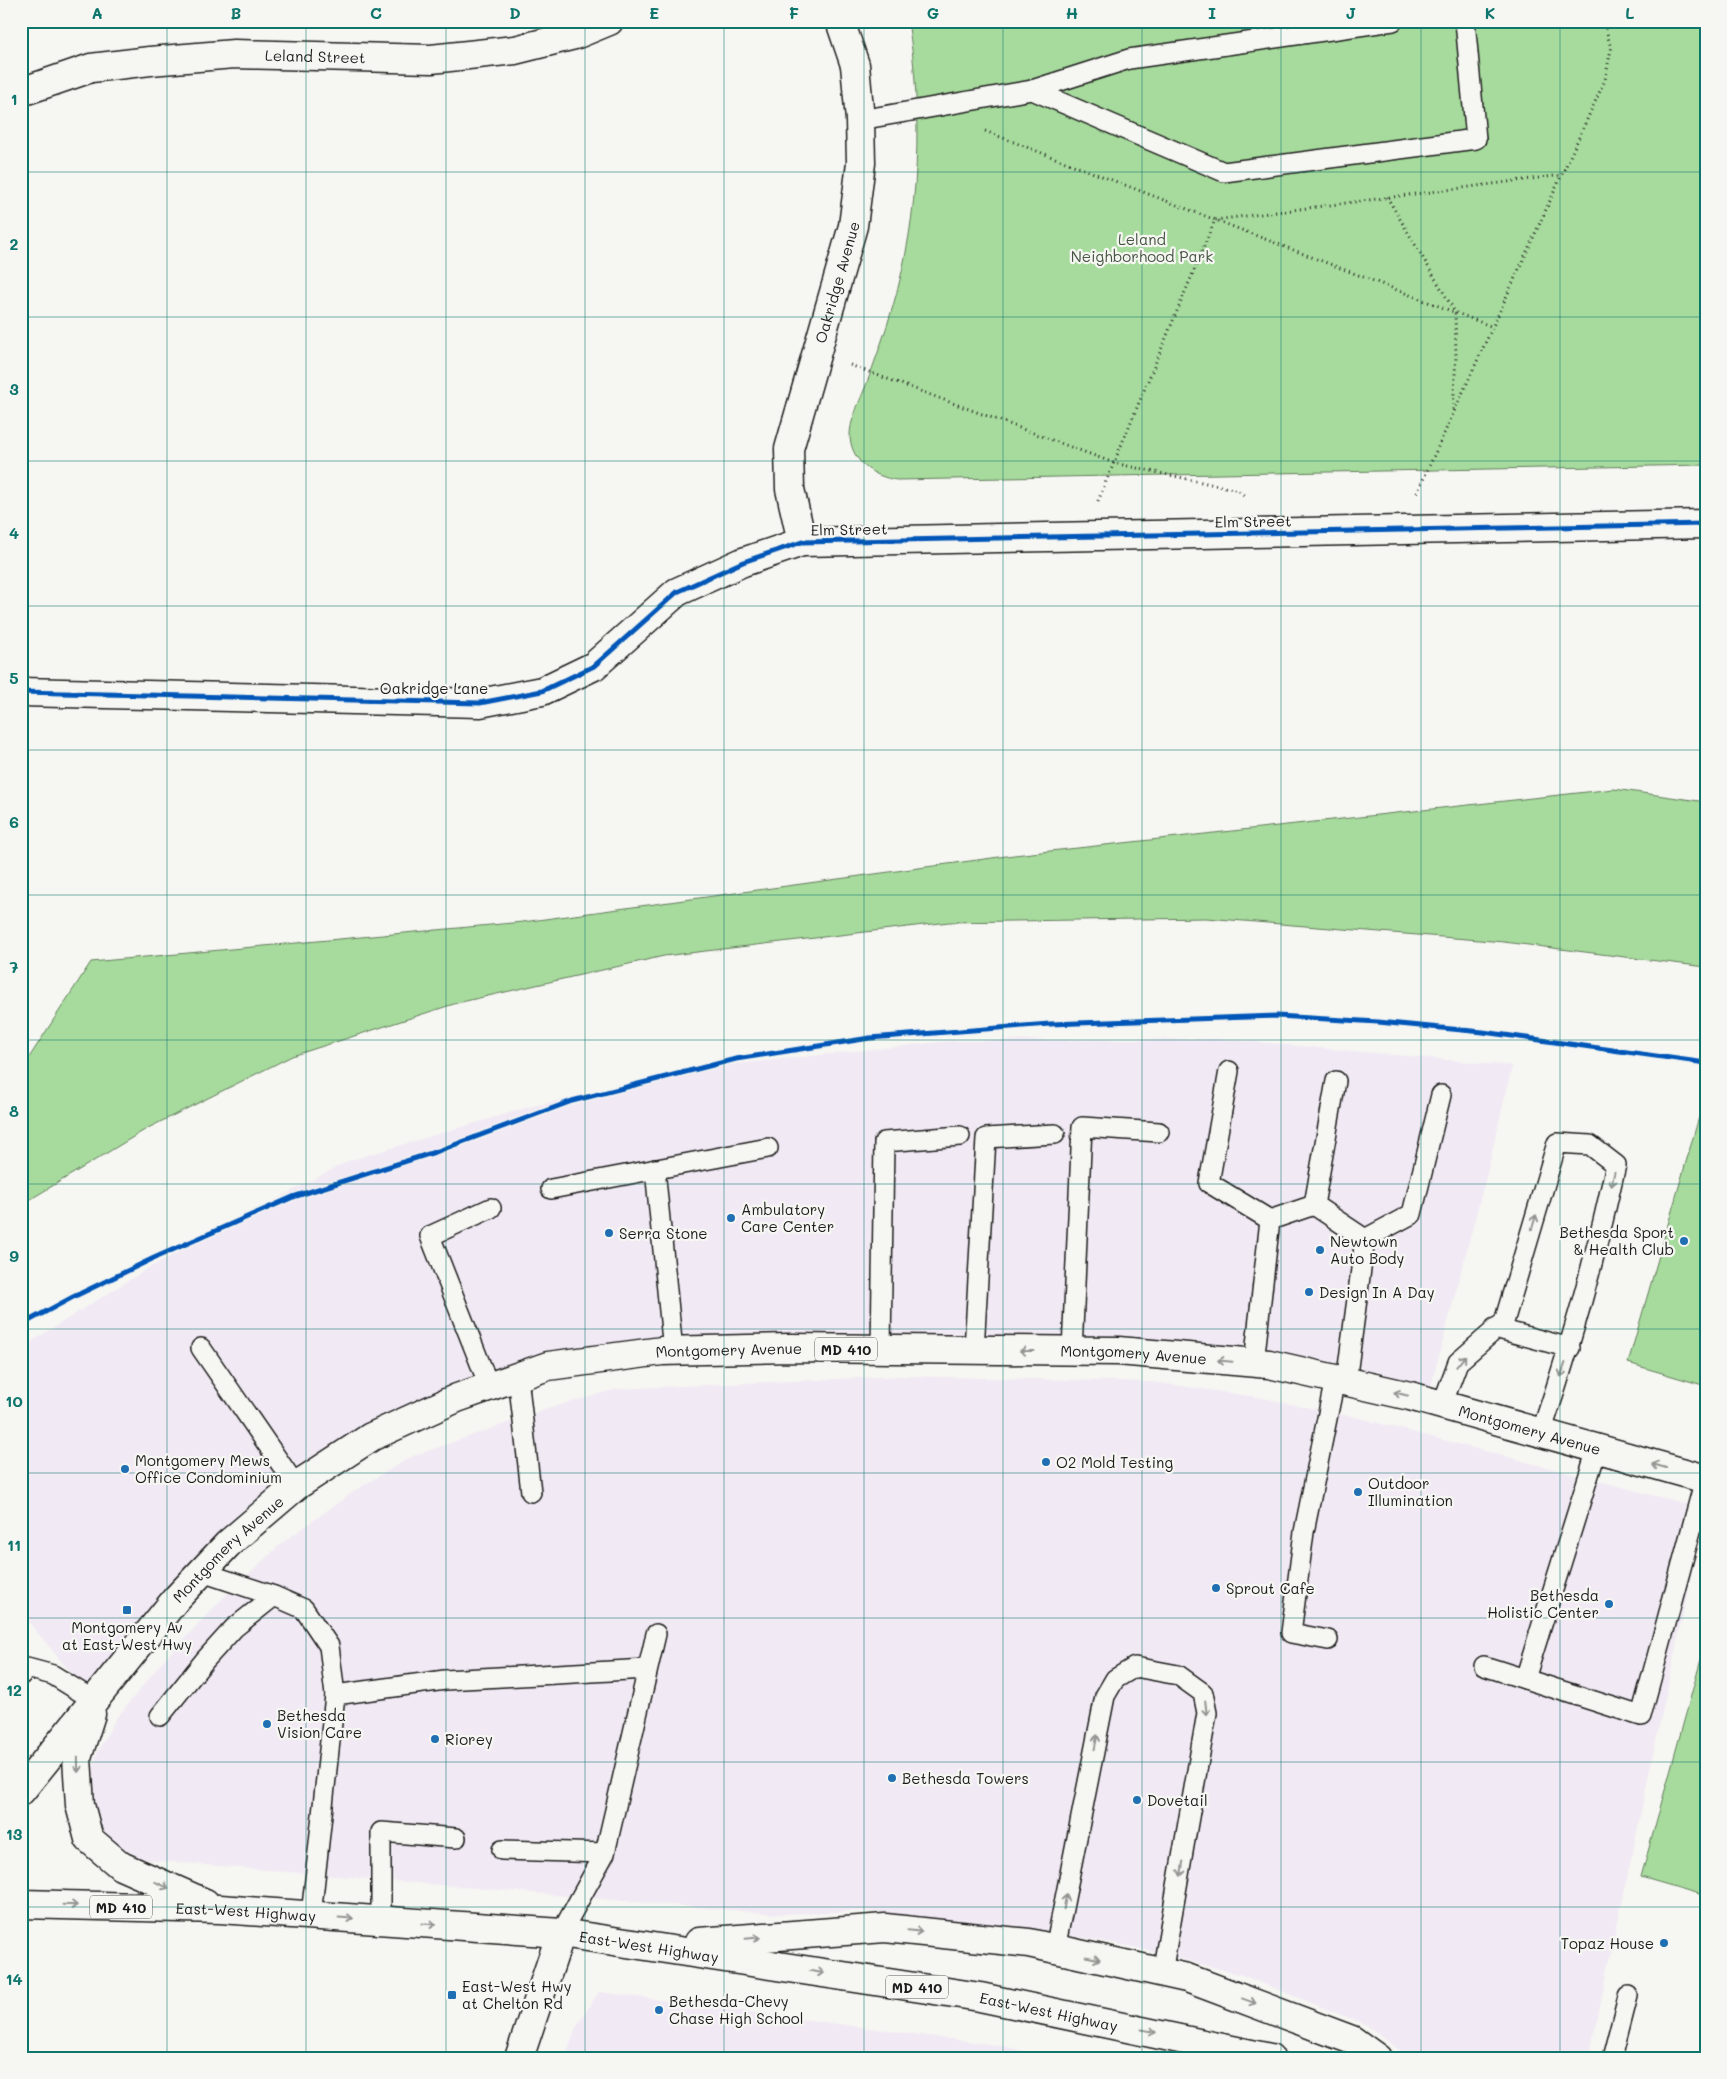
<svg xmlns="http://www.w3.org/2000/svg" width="1727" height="2079" font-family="Mali,sans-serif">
<rect width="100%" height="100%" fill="#f6f6f2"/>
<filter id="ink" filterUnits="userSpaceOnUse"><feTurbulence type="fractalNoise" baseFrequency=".02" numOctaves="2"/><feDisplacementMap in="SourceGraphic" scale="10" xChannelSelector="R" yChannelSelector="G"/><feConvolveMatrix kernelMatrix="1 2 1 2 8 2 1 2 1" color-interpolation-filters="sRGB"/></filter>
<g filter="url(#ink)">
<!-- built -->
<g fill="#f1e9f4">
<polygon points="1223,1039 1512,1066 1488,1169 1427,1401 1118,1351 548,1366 296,1486 95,1701 21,1613 21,1348 147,1269 348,1161 533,1106 727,1065 951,1041"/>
<polygon points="904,1376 1152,1382 1257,1397 1359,1418 1705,1509 1589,2058 1410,2058 1367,2025 1239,1974 1134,1947 1015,1926 864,1911 777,1914 137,1859 120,1851 102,1828 94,1809 90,1791 93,1768 98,1751 115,1720 162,1662 226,1595 282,1543 359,1488 411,1457 553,1407 617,1389"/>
<polygon points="599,1992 1003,2046 1054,2058 565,2058 576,2027"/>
</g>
<!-- green -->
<g fill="#a7db9d" stroke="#627c5c">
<path d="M 908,21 L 1706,21 L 1706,465 L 897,480 C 874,477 853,463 850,438 C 849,422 859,403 865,388 C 875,361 885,334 893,306 C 920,214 923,116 908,21 Z"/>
<polygon points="1614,789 1706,802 1706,967 1504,942 1206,918 949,922 664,956 457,1003 292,1056 148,1128 21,1205 21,1070 91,962 523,922 1014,855"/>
<polygon points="1699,1117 1706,1119 1706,1386 1628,1363"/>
<polygon points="1703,1652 1706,1653 1706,1896 1641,1877"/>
</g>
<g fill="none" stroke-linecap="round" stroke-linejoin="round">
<defs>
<g id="service">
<polyline points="1032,90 1129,59 1393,21"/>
<polyline points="860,120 1032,90 1224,172 1476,139 1465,21"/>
<polyline points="1229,1071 1209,1183 1270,1220 1254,1363"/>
<polyline points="1336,1081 1314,1205 1365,1239"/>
<polyline points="655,1169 673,1351"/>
<polyline points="551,1189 768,1148"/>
<polyline points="1270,1220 1314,1205"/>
<polyline points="1495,1328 1570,1348"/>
<polyline points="201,1348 296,1486"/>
<polyline points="881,1349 884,1142 960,1136"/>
<polyline points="974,1350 986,1138 1055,1134"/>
<polyline points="1072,1351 1082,1127 1159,1132"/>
<polyline points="518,1377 531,1492"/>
<polyline points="1346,1382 1365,1239 1412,1214 1441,1095"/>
<polyline points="489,1386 430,1236 491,1208"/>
<path d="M 1442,1405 L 1458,1362 L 1504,1322 L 1557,1143 L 1590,1145 L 1616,1165 C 1596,1256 1571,1345 1541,1433"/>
<polyline points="202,1572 274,1596"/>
<polyline points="1328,1640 1291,1633 1304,1532 1335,1379"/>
<polyline points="1484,1666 1525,1679 1597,1449"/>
<polyline points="21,1675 27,1668 53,1675 95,1701"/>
<polyline points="1525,1679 1641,1716 1705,1479"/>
<polyline points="335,1695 445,1680 647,1669"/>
<polyline points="160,1716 205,1660 234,1628 274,1596 304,1609 329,1646 335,1695 311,1916"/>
<polyline points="502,1850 605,1853 656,1634"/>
<polyline points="381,1920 381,1832 456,1838"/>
<polyline points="561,1933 605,1853"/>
<polyline points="1055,1949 1105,1696 1115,1679 1135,1667 1178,1675 1203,1693 1207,1713 1162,1973"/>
<polyline points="1612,2058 1628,1996"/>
</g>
<g id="minor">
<path id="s1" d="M 21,92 L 91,68 L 150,61 L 234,54 L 431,59 L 515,50 L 575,35 L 609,21"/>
<path id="s2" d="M 802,542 L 790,489 L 789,449 L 853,226 L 861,163 L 860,120 L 855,65 L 840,21"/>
<polyline points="21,692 480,703 542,691 594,666 677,592 743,562 802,542 1706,524"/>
<polyline points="519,2058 561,1933"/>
</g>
<g id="primary">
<polyline points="91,1714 77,1758 80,1805 89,1839 121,1866 205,1903"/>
<path id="s3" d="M 21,1791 L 176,1599 L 228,1544 L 296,1486 L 371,1437 L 457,1398 L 548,1366 L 662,1351 L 790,1348 L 1118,1351 L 1269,1364 L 1410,1396 L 1706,1479"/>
<path id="s4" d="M 21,1904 L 220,1909 L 561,1933 L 980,1997 L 1270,2058"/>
<polyline points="699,1942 885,1928 1029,1943 1187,1978 1352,2040 1377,2058"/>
</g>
</defs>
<!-- service casing -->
<use href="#service" stroke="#1c1c1c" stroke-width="22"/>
<!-- minor casing -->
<use href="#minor" stroke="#1c1c1c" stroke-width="31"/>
<!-- primary casing -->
<use href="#primary" stroke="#1c1c1c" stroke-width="31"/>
<!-- path -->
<g stroke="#1c1c1c" stroke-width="3" stroke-dasharray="1 4" stroke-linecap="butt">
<polyline points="985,131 1493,327"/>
<polyline points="1387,197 1455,312 1456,357 1453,410"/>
<polyline points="850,365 1114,463 1238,490 1246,497"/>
<polyline points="1417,493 1605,80 1611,49 1604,21"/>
<polyline points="1098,501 1215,220 1562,175"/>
</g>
<!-- service -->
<use href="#service" stroke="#f6f6f2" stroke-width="19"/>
<!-- minor -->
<use href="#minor" stroke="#f6f6f2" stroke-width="28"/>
<!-- primary -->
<use href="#primary" stroke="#f6f6f2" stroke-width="28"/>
<defs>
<g id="cycleway">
<polyline points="21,692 480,703 542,691 594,666 677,592 743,562 802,542 1706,524"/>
<polyline points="21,1325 73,1297 154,1258 293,1197 438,1151 572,1101 736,1059 870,1038 1050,1024 1277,1016 1378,1022 1483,1032 1706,1063"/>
</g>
</defs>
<!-- cycleway casing -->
<use href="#cycleway" stroke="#f6f6f2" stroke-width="8"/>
<!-- cycleway -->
<use href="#cycleway" stroke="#0057b8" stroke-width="5"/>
</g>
<!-- one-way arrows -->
<defs><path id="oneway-shaft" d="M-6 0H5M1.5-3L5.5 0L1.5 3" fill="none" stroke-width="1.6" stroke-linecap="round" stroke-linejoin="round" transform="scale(1.25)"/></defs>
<g stroke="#949492">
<use href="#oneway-shaft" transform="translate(1613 1179) rotate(102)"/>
<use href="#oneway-shaft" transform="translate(1534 1222) rotate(-73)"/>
<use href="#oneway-shaft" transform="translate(1027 1351) rotate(-180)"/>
<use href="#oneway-shaft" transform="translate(1225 1361) rotate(-175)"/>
<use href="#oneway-shaft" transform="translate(1461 1361) rotate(-51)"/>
<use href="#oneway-shaft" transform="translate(1563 1370) rotate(109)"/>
<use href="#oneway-shaft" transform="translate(1401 1394) rotate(-167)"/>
<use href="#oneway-shaft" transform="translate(1659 1466) rotate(-164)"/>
<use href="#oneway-shaft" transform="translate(1206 1708) rotate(84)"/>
<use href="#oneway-shaft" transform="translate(1096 1742) rotate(-79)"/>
<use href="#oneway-shaft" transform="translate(78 1765) rotate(89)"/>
<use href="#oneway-shaft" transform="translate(1182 1869) rotate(99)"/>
<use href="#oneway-shaft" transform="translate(162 1885) rotate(25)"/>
<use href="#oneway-shaft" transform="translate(1065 1902) rotate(-79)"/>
<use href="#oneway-shaft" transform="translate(70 1905) rotate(2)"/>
<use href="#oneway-shaft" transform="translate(346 1918) rotate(4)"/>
<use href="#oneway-shaft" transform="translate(429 1924) rotate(4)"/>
<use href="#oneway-shaft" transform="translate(915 1931) rotate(6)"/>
<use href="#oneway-shaft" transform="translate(753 1938) rotate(-5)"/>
<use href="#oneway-shaft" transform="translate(1093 1958) rotate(12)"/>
<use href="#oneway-shaft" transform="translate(817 1972) rotate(9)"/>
<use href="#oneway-shaft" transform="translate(1249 2001) rotate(20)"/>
<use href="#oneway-shaft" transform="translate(1149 2031) rotate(11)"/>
</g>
</g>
<!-- grid -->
<path fill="none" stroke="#0f766e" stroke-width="1" stroke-opacity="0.55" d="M 167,21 L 167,2058M 306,21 L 306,2058M 446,21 L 446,2058M 585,21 L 585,2058M 724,21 L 724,2058M 864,21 L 864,2058M 1003,21 L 1003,2058M 1142,21 L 1142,2058M 1281,21 L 1281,2058M 1421,21 L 1421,2058M 1560,21 L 1560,2058M 21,172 L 1706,172M 21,317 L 1706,317M 21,461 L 1706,461M 21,606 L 1706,606M 21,750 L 1706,750M 21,895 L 1706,895M 21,1040 L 1706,1040M 21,1184 L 1706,1184M 21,1329 L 1706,1329M 21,1473 L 1706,1473M 21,1618 L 1706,1618M 21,1762 L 1706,1762M 21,1907 L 1706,1907"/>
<!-- markers -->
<g fill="#1f6fb2" stroke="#f6f6f2" stroke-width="2">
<circle cx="731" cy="1218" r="5"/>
<circle cx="609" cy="1233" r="5"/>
<circle cx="1684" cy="1241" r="5"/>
<circle cx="1320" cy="1250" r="5"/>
<circle cx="1309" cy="1292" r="5"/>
<circle cx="1046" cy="1462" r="5"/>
<circle cx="125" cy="1469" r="5"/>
<circle cx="1358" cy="1492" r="5"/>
<circle cx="1216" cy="1588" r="5"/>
<circle cx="1609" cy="1604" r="5"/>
<rect x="122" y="1605" width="10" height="10" rx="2.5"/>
<circle cx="267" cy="1724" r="5"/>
<circle cx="435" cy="1739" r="5"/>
<circle cx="892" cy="1778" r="5"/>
<circle cx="1137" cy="1800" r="5"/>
<circle cx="1664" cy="1943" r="5"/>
<rect x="447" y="1990" width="10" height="10" rx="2.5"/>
<circle cx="659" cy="2010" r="5"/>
</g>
<g text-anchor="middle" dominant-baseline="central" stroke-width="4.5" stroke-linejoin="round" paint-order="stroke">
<!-- shield labels -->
<g fill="#f6f6f2" stroke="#5d5d5c" stroke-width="1">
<rect x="815" y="1337.5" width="62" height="23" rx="4"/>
<rect x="90" y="1895.5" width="62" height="23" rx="4"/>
<rect x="886" y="1975.5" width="62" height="23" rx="4"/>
</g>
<g font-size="14" font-weight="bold" fill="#1c1c1c">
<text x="846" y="1349">MD 410</text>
<text x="121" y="1907">MD 410</text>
<text x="917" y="1987">MD 410</text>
</g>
<!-- street labels -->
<g font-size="15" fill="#1c1c1c" stroke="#f6f6f2">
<text stroke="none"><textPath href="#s1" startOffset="299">Leland Street</textPath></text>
<text stroke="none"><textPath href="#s2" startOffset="268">Oakridge Avenue</textPath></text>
<text transform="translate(1253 521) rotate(-1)">Elm Street</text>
<text transform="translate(849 529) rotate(-1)">Elm Street</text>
<text x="434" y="688">Oakridge Lane</text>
<text stroke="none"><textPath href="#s3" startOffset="874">Montgomery Avenue</textPath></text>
<text stroke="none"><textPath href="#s3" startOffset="1279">Montgomery Avenue</textPath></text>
<text stroke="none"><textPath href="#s3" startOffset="1684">Montgomery Avenue</textPath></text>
<text stroke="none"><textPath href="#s3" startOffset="319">Montgomery Avenue</textPath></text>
<text stroke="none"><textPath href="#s4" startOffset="225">East-West Highway</textPath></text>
<text stroke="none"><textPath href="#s4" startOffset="630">East-West Highway</textPath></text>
<text stroke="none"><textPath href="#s4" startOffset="1035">East-West Highway</textPath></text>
</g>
<!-- park labels -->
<g font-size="15" fill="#465543" stroke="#f6f6f2">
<text x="1142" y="239">Leland<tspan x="1142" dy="17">Neighborhood Park</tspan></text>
</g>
<!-- poi labels -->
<g font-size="15" fill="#1c1c1c" stroke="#f6f6f2" text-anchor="start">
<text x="741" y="1209">Ambulatory<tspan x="741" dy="17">Care Center</tspan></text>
<text x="1674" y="1232" text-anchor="end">Bethesda Sport<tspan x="1674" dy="17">&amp; Health Club</tspan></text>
<text x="619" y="1233">Serra Stone</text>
<text x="1330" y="1241">Newtown<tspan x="1330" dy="17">Auto Body</tspan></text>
<text x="1319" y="1292">Design In A Day</text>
<text x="135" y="1460">Montgomery Mews<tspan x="135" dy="17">Office Condominium</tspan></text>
<text x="1056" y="1462">O2 Mold Testing</text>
<text x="1368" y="1483">Outdoor<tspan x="1368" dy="17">Illumination</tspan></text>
<text x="1226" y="1588">Sprout Cafe</text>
<text x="1599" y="1595" text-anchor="end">Bethesda<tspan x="1599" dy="17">Holistic Center</tspan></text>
<text x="127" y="1627" text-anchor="middle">Montgomery Av<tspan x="127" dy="17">at East-West Hwy</tspan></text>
<text x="277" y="1715">Bethesda<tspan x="277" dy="17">Vision Care</tspan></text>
<text x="445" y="1739">Riorey</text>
<text x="902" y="1778">Bethesda Towers</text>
<text x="1147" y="1800">Dovetail</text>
<text x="1654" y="1943" text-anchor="end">Topaz House</text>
<text x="462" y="1986">East-West Hwy<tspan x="462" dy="17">at Chelton Rd</tspan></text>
<text x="669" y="2001">Bethesda-Chevy<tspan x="669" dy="17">Chase High School</tspan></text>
</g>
</g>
<!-- margin -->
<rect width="1727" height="2079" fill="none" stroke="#f6f6f2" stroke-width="55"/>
<rect x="28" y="28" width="1672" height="2024" fill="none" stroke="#0f766e" stroke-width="2"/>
<g font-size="16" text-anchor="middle" font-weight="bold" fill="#0f766e">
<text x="97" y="19">A</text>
<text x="236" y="19">B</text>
<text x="376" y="19">C</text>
<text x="515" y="19">D</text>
<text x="654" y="19">E</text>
<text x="794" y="19">F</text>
<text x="933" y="19">G</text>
<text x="1072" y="19">H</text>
<text x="1212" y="19">I</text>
<text x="1351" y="19">J</text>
<text x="1490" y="19">K</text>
<text x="1630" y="19">L</text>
<text x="14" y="105">1</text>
<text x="14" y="250">2</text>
<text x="14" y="395">3</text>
<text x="14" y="539">4</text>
<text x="14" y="684">5</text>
<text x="14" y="828">6</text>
<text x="14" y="973">7</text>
<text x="14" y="1117">8</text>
<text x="14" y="1262">9</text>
<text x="14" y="1407">10</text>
<text x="14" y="1551">11</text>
<text x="14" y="1696">12</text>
<text x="14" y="1840">13</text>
<text x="14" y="1985">14</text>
</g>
</svg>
